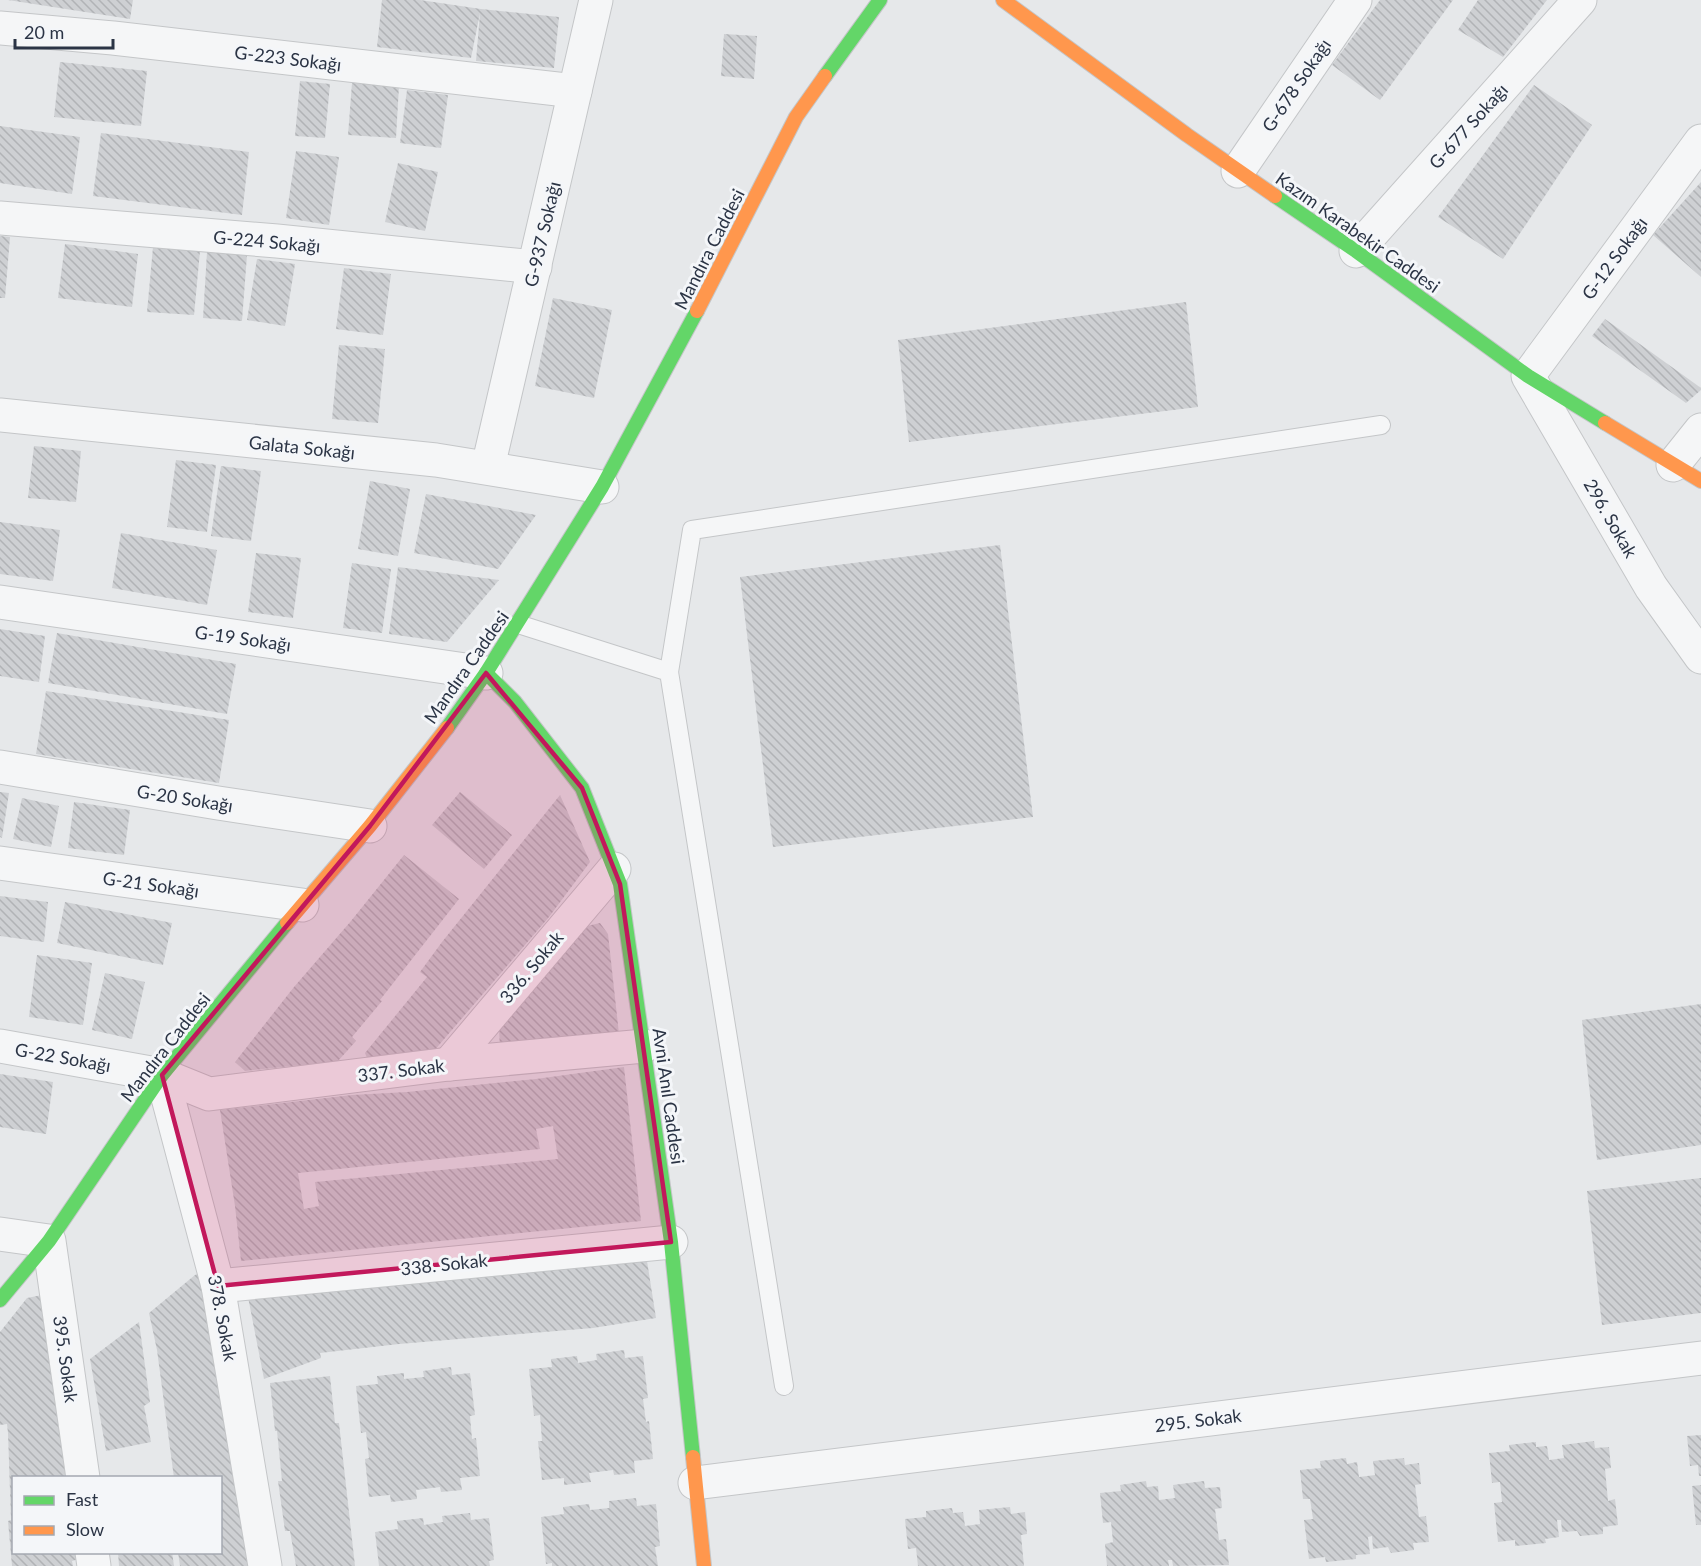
<svg xmlns="http://www.w3.org/2000/svg" width="1701" height="1566" font-family="Lato,sans-serif">
<defs>
<pattern id="building-back-hatch" width="6" height="6" patternUnits="userSpaceOnUse" patternTransform="scale(1.5)"><rect width="6" height="6" fill="#ced0d3"/><path d="M-1 5l2 2M0 0l6 6M5-1l2 2" fill="none" stroke="#b1b3b6"/></pattern>
</defs>
<rect width="100%" height="100%" fill="#e6e8ea"/>
<!-- building -->
<g fill="url(#building-back-hatch)" fill-rule="evenodd">
<polygon points="8,0 133,0 130,19"/>
<polygon points="382,0 420,0 481,9 559,17 554,68 476,61 480,13 471,58 377,47"/>
<polygon points="1380,0 1453,0 1380,100 1332,65"/>
<polygon points="1478,0 1547,0 1503,57 1458,30"/>
<polygon points="724,34 757,36 754,79 721,76"/>
<polygon points="60,62 147,71 141,126 54,117"/>
<polygon points="300,81 330,84 325,138 295,136"/>
<polygon points="352,83 399,86 396,138 348,135"/>
<polygon points="1534,85 1592,125 1503,259 1438,217"/>
<polygon points="407,90 448,95 441,148 400,143"/>
<polygon points="0,126 80,137 72,194 0,183"/>
<polygon points="101,133 249,152 242,215 93,196"/>
<polygon points="296,151 339,157 329,225 286,218"/>
<polygon points="398,163 438,172 425,231 385,222"/>
<polygon points="1701,182 1701,277 1653,235"/>
<polygon points="0,236 10,237 5,298 0,298"/>
<polygon points="65,244 138,254 132,307 58,298"/>
<polygon points="153,247 200,251 194,315 147,312"/>
<polygon points="207,252 247,255 242,321 203,318"/>
<polygon points="257,259 295,264 285,326 247,320"/>
<polygon points="344,268 391,274 383,335 336,329"/>
<polygon points="553,298 612,310 594,398 535,386"/>
<polygon points="1186,302 1198,407 909,442 898,340"/>
<polygon points="1605,319 1701,388 1701,390 1686,403 1592,336"/>
<polygon points="339,345 385,349 378,423 332,419"/>
<polygon points="34,446 81,451 76,502 28,498"/>
<polygon points="176,460 216,465 207,532 167,527"/>
<polygon points="221,466 261,471 251,541 211,536"/>
<polygon points="370,481 410,489 398,556 358,549"/>
<polygon points="426,494 536,515 498,569 414,553"/>
<polygon points="0,522 60,530 53,581 0,574"/>
<polygon points="121,533 217,550 207,605 112,588"/>
<polygon points="1000,545 1033,817 773,847 740,577"/>
<polygon points="256,553 301,558 293,618 248,612"/>
<polygon points="352,563 391,569 382,633 343,628"/>
<polygon points="398,567 499,580 447,642 389,634"/>
<polygon points="0,629 45,636 39,682 0,676"/>
<polygon points="57,633 236,664 227,714 48,683"/>
<polygon points="46,691 229,720 219,783 36,754"/>
<polygon points="0,792 9,793 2,838 0,837"/>
<polygon points="460,792 512,835 484,869 432,825"/>
<polygon points="560,795 590,862 549,917 433,1052 367,1058 365,1053 427,977 420,972 442,942"/>
<polygon points="22,798 59,806 51,847 13,839"/>
<polygon points="74,802 130,810 124,855 68,848"/>
<polygon points="404,855 459,899 380,1000 382,1001 352,1037 356,1041 338,1061 245,1071 235,1062 294,987 351,921"/>
<polygon points="0,896 48,902 44,942 0,936"/>
<polygon points="65,902 172,923 163,965 57,943"/>
<polygon points="600,923 608,934 619,1034 500,1047 499,1030 587,926"/>
<polygon points="37,955 92,963 83,1025 29,1017"/>
<polygon points="105,973 145,982 132,1039 92,1030"/>
<polygon points="1701,1004 1701,1145 1597,1160 1582,1020"/>
<path d="M 624,1067 L 641,1221 L 241,1261 L 235,1206 L 220,1110 L 352,1095 L 407,1092 L 536,1079 ZM 553,1126 L 558,1159 L 315,1182 L 319,1206 L 304,1209 L 298,1173 L 540,1149 L 536,1129 Z"/>
<polygon points="0,1074 53,1082 46,1134 0,1127"/>
<polygon points="1701,1178 1701,1313 1602,1325 1587,1191"/>
<polygon points="647,1261 656,1318 593,1328 399,1344 320,1353 321,1358 264,1379 248,1297"/>
<polygon points="207,1270 243,1535 248,1566 180,1566 178,1552 220,1552 220,1478 174,1478 157,1350 149,1313 195,1275"/>
<polygon points="42,1295 70,1478 14,1478 14,1552 78,1552 79,1559 72,1561 73,1566 12,1566 8,1521 11,1520 8,1433 7,1424 0,1425 0,1332 27,1298"/>
<polygon points="139,1322 150,1402 144,1406 151,1442 106,1451 90,1359"/>
<polygon points="624,1350 625,1358 643,1356 648,1398 643,1399 646,1422 649,1421 653,1459 634,1461 635,1473 614,1475 613,1470 589,1473 591,1482 564,1485 564,1478 542,1480 538,1441 542,1441 540,1415 534,1416 529,1369 552,1367 551,1359 577,1356 578,1363 597,1360 596,1354"/>
<polygon points="451,1367 452,1375 470,1373 475,1415 470,1416 472,1439 476,1438 480,1476 460,1478 462,1490 441,1492 440,1487 416,1490 417,1499 391,1502 390,1495 369,1497 365,1459 369,1458 366,1432 361,1433 356,1386 378,1384 377,1376 404,1373 404,1379 424,1377 423,1371"/>
<polygon points="330,1376 335,1423 339,1423 355,1566 296,1566 290,1531 285,1531 278,1481 282,1481 277,1431 275,1431 270,1383"/>
<polygon points="1701,1435 1701,1476 1699,1476 1698,1465 1690,1466 1687,1436"/>
<polygon points="1594,1441 1595,1448 1609,1447 1611,1468 1605,1469 1608,1501 1615,1499 1618,1525 1603,1527 1603,1534 1580,1536 1577,1531 1562,1532 1561,1520 1557,1520 1559,1537 1545,1539 1546,1543 1515,1546 1515,1540 1498,1542 1494,1503 1502,1502 1500,1482 1492,1483 1489,1453 1510,1451 1509,1445 1536,1442 1536,1447 1547,1446 1549,1460 1564,1458 1562,1445"/>
<polygon points="1346,1458 1347,1464 1357,1462 1359,1477 1375,1475 1373,1461 1404,1458 1405,1465 1419,1463 1421,1484 1415,1485 1419,1517 1426,1516 1429,1542 1413,1543 1414,1550 1391,1553 1388,1547 1373,1549 1372,1536 1368,1537 1370,1554 1356,1555 1356,1559 1326,1562 1325,1557 1309,1559 1304,1520 1313,1519 1310,1499 1303,1499 1300,1470 1321,1468 1320,1461"/>
<polygon points="1146,1481 1147,1487 1158,1486 1159,1500 1175,1498 1173,1485 1204,1481 1205,1488 1220,1487 1222,1508 1215,1509 1219,1540 1226,1539 1229,1565 1173,1566 1172,1560 1168,1560 1169,1566 1107,1566 1105,1544 1113,1542 1111,1522 1103,1523 1100,1493 1121,1491 1120,1485"/>
<polygon points="1701,1485 1701,1525 1696,1525 1692,1486"/>
<polygon points="636,1498 637,1506 656,1504 660,1546 655,1547 658,1566 552,1566 552,1563 546,1564 541,1517 564,1514 563,1507 589,1504 590,1510 609,1508 609,1501"/>
<polygon points="1010,1507 1011,1514 1025,1512 1027,1534 1021,1535 1024,1566 918,1566 916,1548 908,1549 905,1519 926,1517 926,1511 952,1508 953,1513 963,1512 965,1526 980,1524 979,1510"/>
<polygon points="470,1513 471,1520 489,1518 494,1560 489,1561 490,1566 379,1566 375,1532 398,1529 397,1521 423,1518 424,1525 443,1522 442,1516"/>
<polygon points="118,1552 172,1552 174,1566 119,1566"/>
</g>
<g fill="none" stroke-linecap="round" stroke-linejoin="round">
<defs>
<g id="lane">
<polyline points="518,624 669,672 784,1386"/>
<polyline points="669,672 692,530 1381,425"/>
</g>
<g id="street">
<polyline points="0,28 113,38 575,91"/>
<polyline points="1701,141 1528,376 1651,587 1701,657"/>
<polyline points="1238,171 1355,0"/>
<polyline points="0,218 277,241 535,267"/>
<polyline points="1356,251 1580,0"/>
<polyline points="0,415 436,460 602,487"/>
<polyline points="1673,465 1701,430"/>
<polyline points="488,467 596,0"/>
<polyline points="0,602 486,673"/>
<polyline points="0,767 218,803 370,826"/>
<polyline points="0,863 302,905"/>
<polyline points="0,1046 162,1075 209,1094 449,1064 644,1046"/>
<polyline points="449,1064 614,869"/>
<polyline points="162,1075 218,1286 265,1566"/>
<polyline points="0,1234 49,1241 83,1478"/>
<polyline points="218,1286 671,1242"/>
<polyline points="695,1483 1701,1358"/>
<polyline points="92,1552 94,1566"/>
</g>
<g id="fast">
<polyline points="825,76 880,0"/>
<polyline points="1275,196 1356,251 1528,376 1605,423"/>
<polyline points="486,673 515,702 582,788 620,884 671,1242 693,1457"/>
<polyline points="447,728 486,673 602,487 697,311"/>
<polyline points="0,1300 49,1241 162,1075 287,923"/>
</g>
<g id="slow">
<polyline points="1003,0 1187,135 1275,196"/>
<polyline points="697,311 796,117 825,76"/>
<polyline points="1605,423 1701,481"/>
<polyline points="287,923 370,826 447,728"/>
<polyline points="693,1457 704,1566"/>
</g>
</defs>
<!-- lane casing -->
<use href="#lane" stroke="#c4c6c8" stroke-width="20"/>
<!-- street casing -->
<use href="#street" stroke="#c4c6c8" stroke-width="35"/>
<!-- fast casing -->
<use href="#fast" stroke="#c4c6c8" stroke-width="16"/>
<!-- slow casing -->
<use href="#slow" stroke="#c4c6c8" stroke-width="16"/>
<!-- lane -->
<use href="#lane" stroke="#f5f6f7" stroke-width="18"/>
<!-- street -->
<use href="#street" stroke="#f5f6f7" stroke-width="33"/>
<!-- fast -->
<use href="#fast" stroke="#63d668" stroke-width="14"/>
<!-- slow -->
<use href="#slow" stroke="#ff974d" stroke-width="14"/>
</g>
<!-- marked area -->
<path fill="#c2185b" fill-opacity="0.2" stroke="#c2185b" stroke-width="4.5" stroke-linejoin="round" d="M 486,673 L 582,788 L 620,884 L 671,1242 L 218,1286 L 162,1075 L 370,826 Z"/>
<g text-anchor="middle" dominant-baseline="central" stroke-width="6" stroke-linejoin="round" paint-order="stroke">
<!-- street labels -->
<g font-size="18" fill="#2b3445" stroke="#f4f6f9">
<text transform="translate(288 58) rotate(7)">G-223 Sokağı</text>
<text transform="translate(1296 85) rotate(-56)">G-678 Sokağı</text>
<text transform="translate(1468 126) rotate(-48)">G-677 Sokağı</text>
<text transform="translate(1358 232) rotate(35)">Kazım Karabekir Caddesi</text>
<text transform="translate(542 234) rotate(-77)">G-937 Sokağı</text>
<text transform="translate(267 241) rotate(5)">G-224 Sokağı</text>
<text transform="translate(709 249) rotate(-63)">Mandıra Caddesi</text>
<text transform="translate(1614 258) rotate(-54)">G-12 Sokağı</text>
<text transform="translate(302 447) rotate(6)">Galata Sokağı</text>
<text transform="translate(1611 518) rotate(60)">296. Sokak</text>
<text transform="translate(243 638) rotate(8)">G-19 Sokağı</text>
<text transform="translate(466 667) rotate(-55)">Mandıra Caddesi</text>
<text transform="translate(185 798) rotate(9)">G-20 Sokağı</text>
<text transform="translate(151 884) rotate(8)">G-21 Sokağı</text>
<text transform="translate(531 967) rotate(-50)">336. Sokak</text>
<text transform="translate(165 1047) rotate(-52)">Mandıra Caddesi</text>
<text transform="translate(63 1057) rotate(10)">G-22 Sokağı</text>
<text transform="translate(401 1070) rotate(-7)">337. Sokak</text>
<text transform="translate(669 1096) rotate(82)">Avni Anıl Caddesi</text>
<text transform="translate(444 1264) rotate(-6)">338. Sokak</text>
<text transform="translate(223 1318) rotate(79)">378. Sokak</text>
<text transform="translate(66 1359) rotate(82)">395. Sokak</text>
<text transform="translate(1198 1420) rotate(-7)">295. Sokak</text>
</g>
</g>
<!-- legend -->
<rect x="12" y="1476" width="210" height="78" fill="#f4f6f9" stroke="#a4a8b1" stroke-width="1.5"/>
<rect x="24" y="1496" width="30" height="9" fill="#63d668" stroke="#a4a8b1" stroke-width="1.5"/>
<text x="66" y="1506" font-size="18" fill="#2b3445">Fast</text>
<rect x="24" y="1526" width="30" height="9" fill="#ff974d" stroke="#a4a8b1" stroke-width="1.5"/>
<text x="66" y="1536" font-size="18" fill="#2b3445">Slow</text>
<!-- scale -->
<path d="M15 39v9h98v-9" fill="none" stroke="#2b3445" stroke-width="3"/>
<text x="24" y="39" font-size="18" fill="#2b3445" stroke="#f4f6f9" stroke-width="4.5" paint-order="stroke">20 m</text>
</svg>
